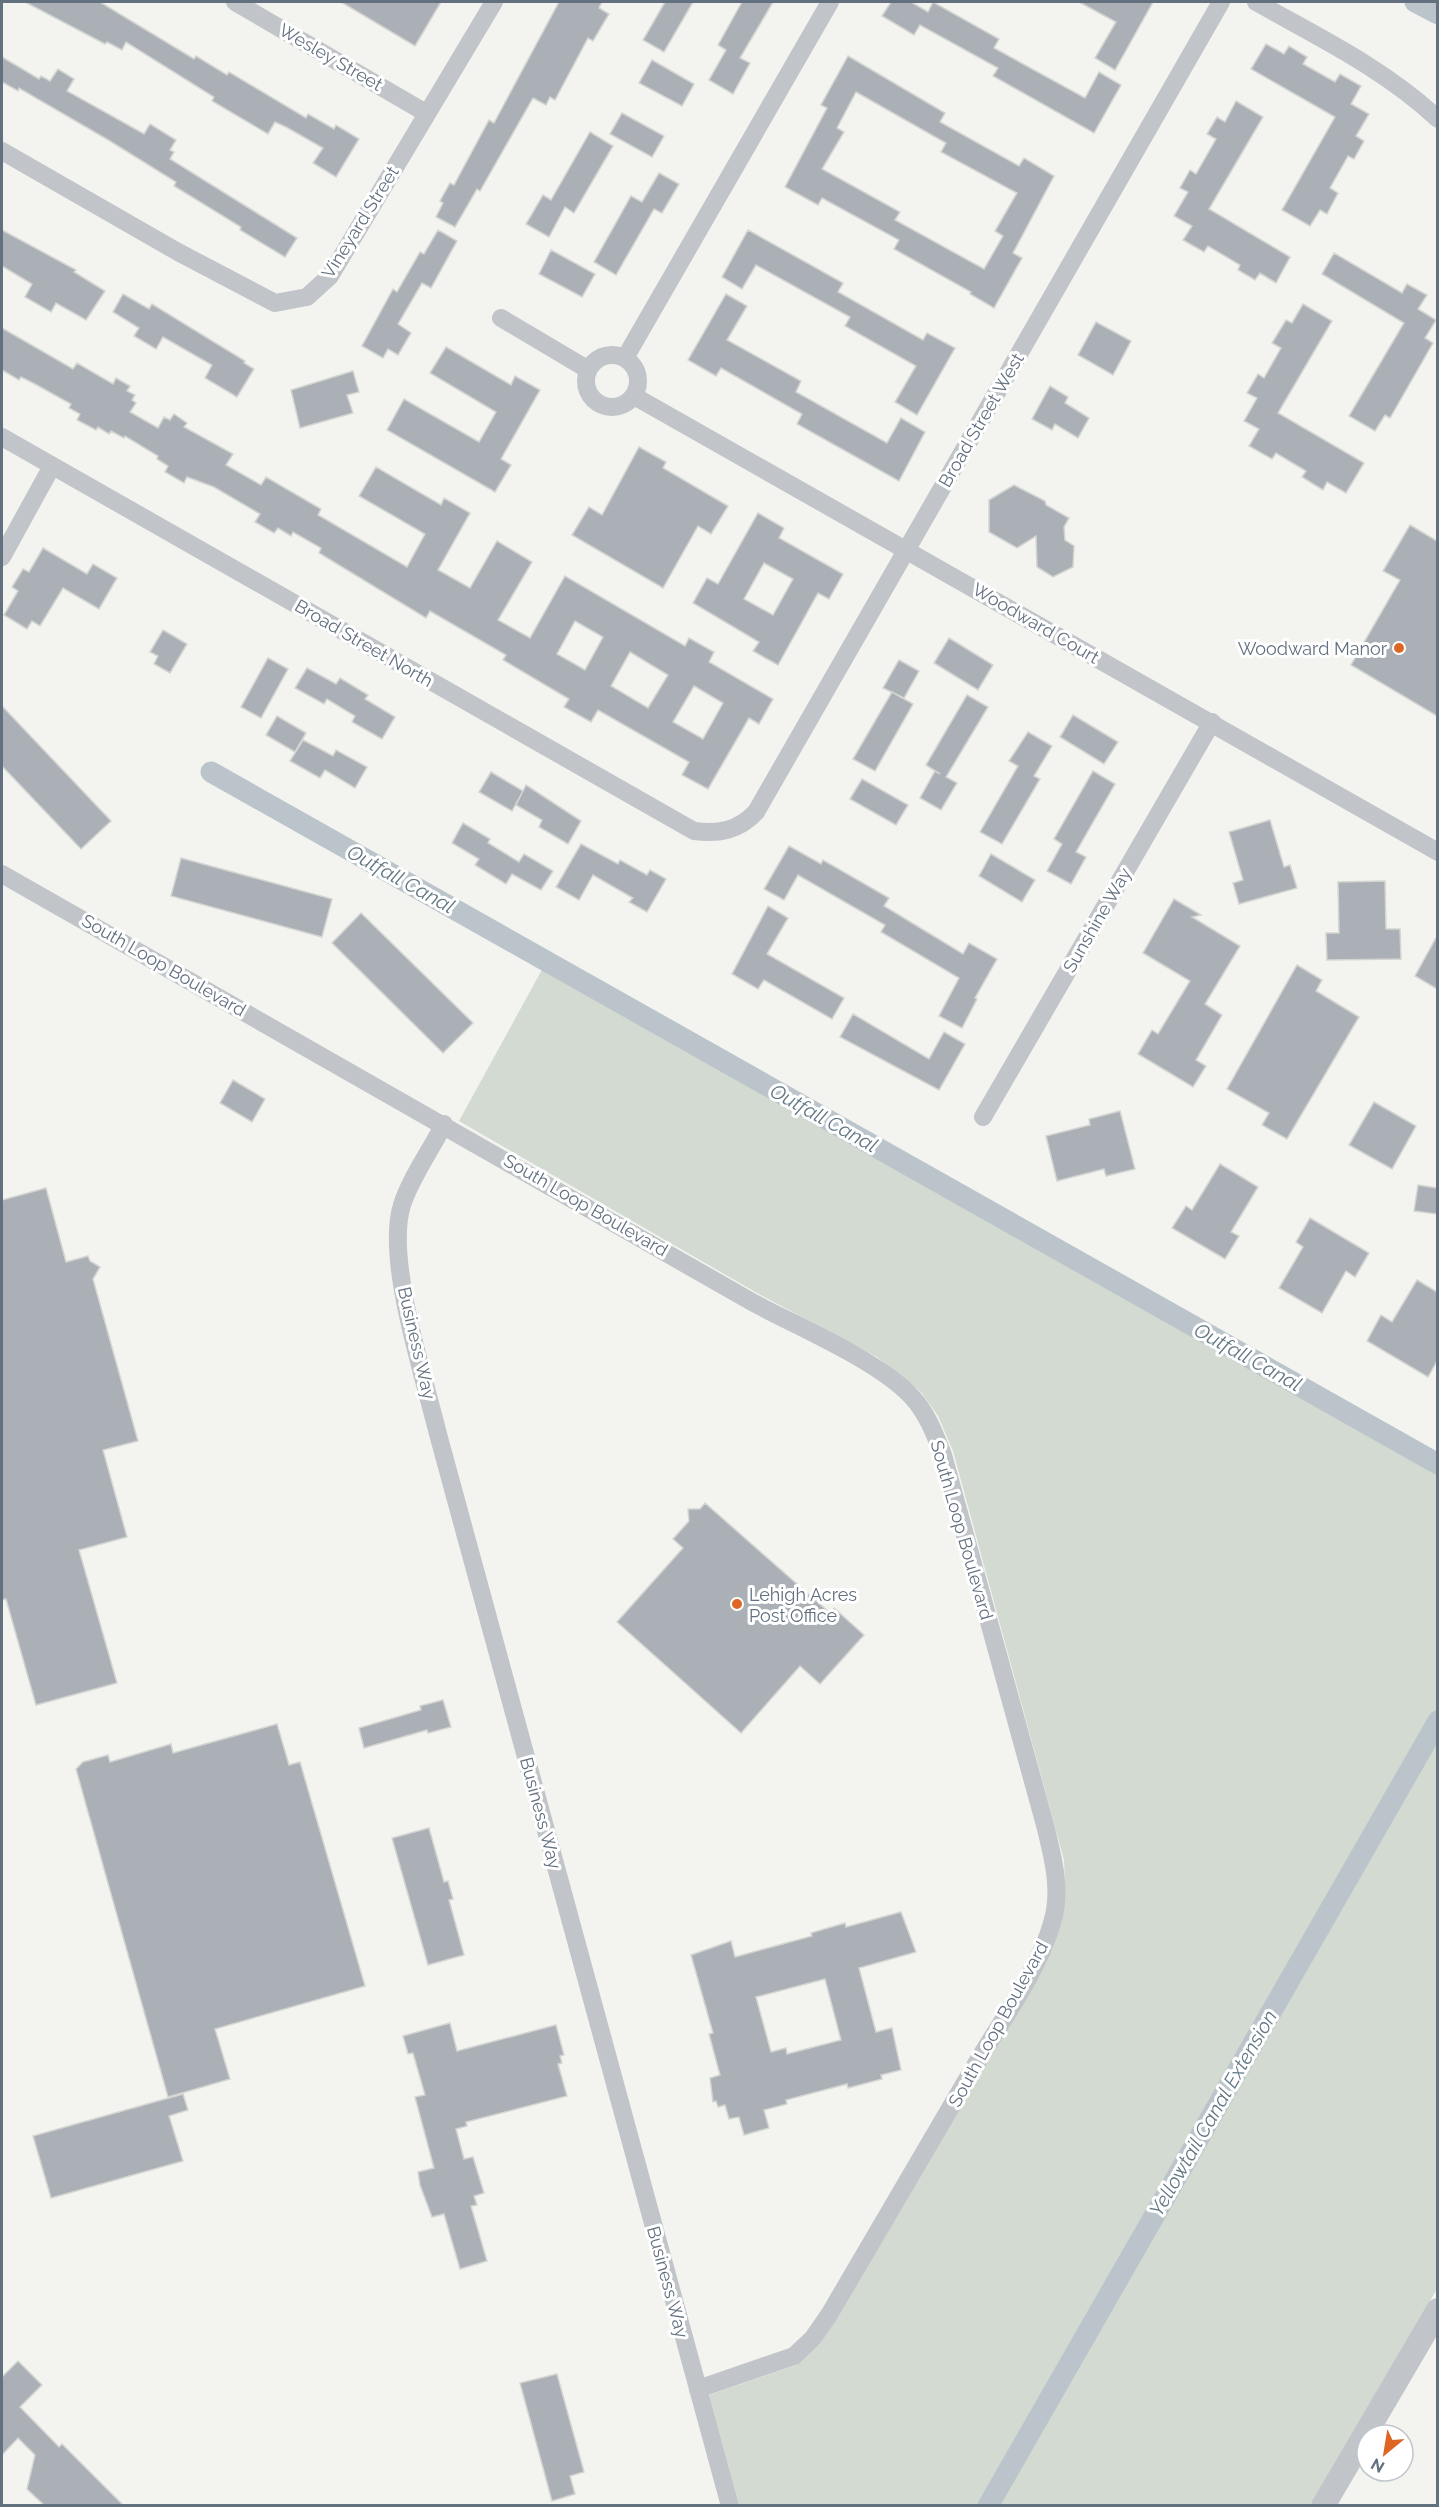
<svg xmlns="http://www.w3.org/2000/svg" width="1439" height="2507" font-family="Raleway,sans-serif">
<rect width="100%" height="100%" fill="#f3f4ef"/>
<!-- green -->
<path fill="#d3dad1" d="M 544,966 L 1437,1474 L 1437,2289 L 1310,2505 L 739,2505 L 709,2395 L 796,2365 L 820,2344 L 837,2319 L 1052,1950 C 1064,1919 1066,1893 1064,1860 L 953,1451 L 938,1416 L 921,1392 L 877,1357 L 757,1293 L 459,1121 Z"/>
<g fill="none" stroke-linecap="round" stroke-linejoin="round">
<!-- canal -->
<g stroke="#bac4ca" stroke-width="21">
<polyline points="1415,2 1438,14"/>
<polyline points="211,772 1438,1464"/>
<polyline points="988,2506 1438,1721"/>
</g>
</g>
<!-- building -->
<g fill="#aab0b5" stroke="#d4d5d2" stroke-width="1.5" fill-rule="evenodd">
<polygon points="25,2 100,2 194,59 196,56 227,75 229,72 306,118 308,114 334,129 336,125 359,139 336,177 313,163 323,148 286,127 275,122 268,134 212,101 214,97 126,42 122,50 107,42 105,44"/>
<polygon points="341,2 441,2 415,46"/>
<polygon points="559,2 602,2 599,8 609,14 593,41 588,38 555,100 550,97 546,105 533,98 480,191 477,189 455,227 436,217 443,203 440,201 450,183 454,185 489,120 494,123"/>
<polygon points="665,2 693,2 664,52 643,40"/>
<polygon points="742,2 773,2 740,58 750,63 733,94 709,80 726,50 718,45"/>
<polygon points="891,2 911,2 928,12 933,2 999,39 994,48 1085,98 1099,72 1121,85 1094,133 993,76 998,68 920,25 914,35 882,16"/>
<polygon points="1079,2 1153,2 1115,70 1095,58 1116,22"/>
<polygon points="1266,44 1284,54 1289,46 1307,57 1303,64 1335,82 1340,74 1361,86 1351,104 1369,114 1356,136 1364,141 1354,159 1348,156 1330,188 1338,193 1327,214 1320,210 1310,226 1282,210 1335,117 1251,69"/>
<path d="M 848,56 L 945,113 L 940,122 L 1019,166 L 1024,158 L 1054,176 L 1013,253 L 1022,258 L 994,308 L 970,294 L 971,292 L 894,249 L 899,240 L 822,198 L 818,205 L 785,187 L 827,108 L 821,105 ZM 856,92 L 946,143 L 941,152 L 1017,193 L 995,231 L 1003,236 L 984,269 L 895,220 L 900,212 L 822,169 L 844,132 L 837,128 Z"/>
<polygon points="2,57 39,79 41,76 50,81 58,69 74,79 67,91 144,134 150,124 176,140 170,150 174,152 170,159 297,238 285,257 240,230 241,227 174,186 176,182 110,141 19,88 18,91 2,82"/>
<polygon points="652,60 694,84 682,106 639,83"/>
<polygon points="1236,101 1263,117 1209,209 1290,257 1276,283 1260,273 1255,280 1238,270 1240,265 1208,246 1204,252 1183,240 1192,226 1174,216 1188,192 1180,188 1190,170 1196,174 1216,139 1207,134 1217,117 1225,122"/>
<polygon points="622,113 664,136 652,157 610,134"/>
<polygon points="590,132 613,146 574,213 565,207 549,237 526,224 543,195 551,200"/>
<polygon points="659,173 679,184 662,213 654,209 616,275 594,262 631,196 642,202"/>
<polygon points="2,230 76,270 74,272 105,291 86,320 56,303 51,312 25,297 32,284 2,266"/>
<polygon points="438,230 457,241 431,288 422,283 398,324 411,333 398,355 388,349 383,358 362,346 393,289 397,292 420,252 424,254"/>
<polygon points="748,230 843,283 838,292 923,340 927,333 955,348 917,415 895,402 916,366 845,326 850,317 756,265 742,289 722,277"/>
<polygon points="551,250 595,274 582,297 539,274"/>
<polygon points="1334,253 1402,293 1407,284 1427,295 1418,309 1436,320 1425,338 1433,343 1390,418 1385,415 1375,431 1349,416 1404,323 1322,274"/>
<polygon points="123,294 149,309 152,304 245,361 244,363 254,369 237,397 205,378 212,365 163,337 156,349 134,336 139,328 113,312"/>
<polygon points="726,294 747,306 727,340 801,381 796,392 887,443 901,418 925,432 899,481 797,424 802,414 721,368 716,376 688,360"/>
<polygon points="1303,304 1332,321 1278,413 1364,463 1346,493 1327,482 1323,490 1302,477 1306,471 1276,453 1272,459 1249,446 1259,429 1244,421 1257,398 1247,393 1258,374 1264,378 1281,348 1272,343 1286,320 1292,323"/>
<polygon points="1096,322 1131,341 1113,375 1078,355"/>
<path d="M 2,328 L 73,369 L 77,363 L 113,384 L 116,378 L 130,386 L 127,391 L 135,395 L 132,400 L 136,403 L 130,412 L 158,428 L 164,417 L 170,420 L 174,414 L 187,423 L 184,427 L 233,454 L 226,465 L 261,485 L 266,477 L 321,509 L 318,515 L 407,567 L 425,534 L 359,496 L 376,467 L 441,505 L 444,498 L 470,513 L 438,570 L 470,588 L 497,541 L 532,562 L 498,620 L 530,638 L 565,576 L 685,646 L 689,638 L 714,652 L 709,662 L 773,699 L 759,724 L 749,718 L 708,789 L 682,775 L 689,762 L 598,710 L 591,722 L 564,707 L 569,699 L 503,660 L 506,655 L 430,611 L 426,618 L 319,553 L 321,548 L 293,532 L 291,536 L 278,528 L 274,533 L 255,522 L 260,514 L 214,487 L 187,477 L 184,483 L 165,472 L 168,466 L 157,459 L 158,456 L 125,436 L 124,438 L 111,431 L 109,434 L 98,427 L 96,430 L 77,420 L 80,414 L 69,408 L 71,404 L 35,384 L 21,377 L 19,380 L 2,370 ZM 575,621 L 603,637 L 585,670 L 557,654 ZM 630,652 L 668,675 L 648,708 L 611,686 ZM 694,686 L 723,703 L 703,739 L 673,722 Z"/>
<polygon points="446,347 511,385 515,376 540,390 501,459 511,465 495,492 387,430 404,399 479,442 496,412 430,373"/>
<polygon points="353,371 359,392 347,395 353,413 300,428 291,390"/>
<polygon points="1050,386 1068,397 1065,403 1089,418 1078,438 1055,424 1052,430 1032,419"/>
<polygon points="639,447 666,462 663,468 728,506 711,534 698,526 663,588 572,535 589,507 602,515"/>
<polygon points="1014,485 1045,501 1046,505 1069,518 1064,527 1065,540 1074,546 1073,567 1053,577 1037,567 1036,536 1017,548 989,532 989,500"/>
<path d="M 758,513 L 784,528 L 779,538 L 843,574 L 829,599 L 818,593 L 778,665 L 753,651 L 759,642 L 693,603 L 707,578 L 718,584 ZM 764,563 L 793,579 L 773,615 L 744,599 Z"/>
<polygon points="1410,525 1437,541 1437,716 1351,665 1400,580 1383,571"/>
<polygon points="43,548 87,574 93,564 117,578 99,609 63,588 40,626 32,621 27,629 4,615 18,591 12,587 23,569 29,572"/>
<polygon points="163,630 187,644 170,673 154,664 158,656 150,652"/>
<polygon points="949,638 993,665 978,690 934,663"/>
<polygon points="268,658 288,669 261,718 241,707"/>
<polygon points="899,660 919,671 904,698 883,688"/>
<polygon points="307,668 336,684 340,678 368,695 365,699 395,717 382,739 352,722 355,716 327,699 324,704 295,688"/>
<polygon points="892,692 913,704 875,771 853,759"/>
<polygon points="967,695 988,707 946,777 957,783 941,810 920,798 935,771 940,774 926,765"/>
<polygon points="2,706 111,821 81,849 2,766"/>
<polygon points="1073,715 1118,742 1104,764 1060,737"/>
<polygon points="277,716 306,733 295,752 266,735"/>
<polygon points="1028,732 1052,746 1034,776 1040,779 1002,844 980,832 1018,766 1009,761"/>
<polygon points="303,740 333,756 336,750 367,767 355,788 325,770 320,778 290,761"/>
<polygon points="1093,771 1115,784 1076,852 1086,857 1071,884 1047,871 1062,844 1054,839"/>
<polygon points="491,772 523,791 512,811 479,792"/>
<polygon points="862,779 908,805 896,825 850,799"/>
<polygon points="526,785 581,821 568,844 539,827 542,820 516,805"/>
<polygon points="1270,820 1284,867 1290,865 1297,888 1239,904 1233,883 1243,880 1229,832"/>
<polygon points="463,823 490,839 488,843 519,862 524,854 553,871 541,890 512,874 506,884 475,865 479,859 452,843"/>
<polygon points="581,844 618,864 620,860 647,875 650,870 666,879 647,912 629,902 633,898 593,875 579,900 556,887"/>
<polygon points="789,846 821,864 823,860 889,898 884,906 963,954 969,943 997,959 975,998 977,999 962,1028 939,1016 959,978 881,932 885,925 798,875 784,900 764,889"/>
<polygon points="991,854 1035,880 1022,902 979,876"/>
<polygon points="181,858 332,899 322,937 171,896"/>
<polygon points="1385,881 1386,929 1400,929 1401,959 1327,960 1326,933 1339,933 1338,882"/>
<polygon points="1174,899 1201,915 1192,917 1240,946 1205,1004 1222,1015 1196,1060 1206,1066 1193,1087 1138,1054 1152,1030 1158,1034 1190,981 1143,953"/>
<polygon points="768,906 788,918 767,954 844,998 832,1019 764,980 758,989 732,974"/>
<polygon points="361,913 473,1023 443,1053 332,943"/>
<polygon points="1437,936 1437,989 1415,976"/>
<polygon points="1297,965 1322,980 1316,991 1359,1017 1287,1139 1262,1125 1269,1113 1227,1089"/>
<polygon points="853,1014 929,1059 944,1032 965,1044 939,1090 840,1037"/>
<polygon points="233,1080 265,1099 252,1122 220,1103"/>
<polygon points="1374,1102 1416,1126 1392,1169 1349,1145"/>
<polygon points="1120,1111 1135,1169 1106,1176 1104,1169 1057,1181 1046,1136 1090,1125 1089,1119"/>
<polygon points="1220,1164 1258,1187 1231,1232 1239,1236 1225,1259 1172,1228 1186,1206 1192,1210"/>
<polygon points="1418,1185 1437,1188 1437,1214 1414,1211"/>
<polygon points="46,1188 66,1262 88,1256 90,1261 100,1267 93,1279 138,1441 103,1450 127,1537 79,1550 117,1683 36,1705 6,1599 2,1600 2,1200"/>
<polygon points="1310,1218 1369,1253 1355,1277 1346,1271 1322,1313 1279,1288 1303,1247 1296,1242"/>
<polygon points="1417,1280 1437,1292 1437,1361 1428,1377 1367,1341 1381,1315 1392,1322"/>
<polygon points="705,1503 830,1613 834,1608 864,1635 820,1684 800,1666 741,1733 617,1622 683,1548 673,1539 689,1521 688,1509 700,1509"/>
<polygon points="443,1700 451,1727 428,1733 427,1730 364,1748 359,1728 421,1710 420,1706"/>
<polygon points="277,1724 289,1765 300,1762 365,1986 215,2029 230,2079 168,2097 76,1769 83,1762 108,1755 110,1762 171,1744 173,1753"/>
<polygon points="429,1828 444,1882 448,1881 453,1899 449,1900 464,1955 428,1965 392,1838"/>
<path d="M 901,1912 L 916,1952 L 859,1968 L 876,2032 L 892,2028 L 901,2070 L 881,2075 L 882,2079 L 848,2088 L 847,2084 L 786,2100 L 787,2104 L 764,2110 L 769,2128 L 744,2135 L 739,2117 L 729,2119 L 725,2105 L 718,2107 L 716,2101 L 713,2102 L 710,2078 L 720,2075 L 709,2034 L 713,2033 L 691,1955 L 731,1941 L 735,1957 L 812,1936 L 811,1933 L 845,1923 L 846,1927 ZM 825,1979 L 841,2040 L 787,2054 L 786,2048 L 771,2052 L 756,1997 Z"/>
<polygon points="450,2023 457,2051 556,2025 564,2055 560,2056 562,2063 558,2064 567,2096 466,2122 467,2126 456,2129 464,2159 473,2157 484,2193 474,2196 477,2205 471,2206 487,2261 460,2269 444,2214 432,2217 420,2185 418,2172 434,2168 415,2097 425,2095 413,2053 408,2054 403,2036"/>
<polygon points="183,2094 188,2110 169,2116 183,2161 51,2198 33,2136"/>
<polygon points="18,2361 42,2385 20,2407 59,2447 62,2444 123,2505 44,2505 27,2489 35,2455 18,2438 2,2455 2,2377"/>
<polygon points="557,2374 584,2472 570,2476 575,2494 552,2501 520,2383"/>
</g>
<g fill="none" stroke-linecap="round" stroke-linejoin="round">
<!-- minor -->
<g stroke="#c1c4c8" stroke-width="18">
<polyline points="235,2 426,113"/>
<path d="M 1256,2 C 1318,37 1385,69 1438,119"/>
<polyline points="2,151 178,252 275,303 307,297 330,276 494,2"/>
<polyline points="501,318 587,369"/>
<circle cx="612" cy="381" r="26"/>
<polyline points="625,358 830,2"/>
<polyline points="634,396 1438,852"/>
<path d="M 2,437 L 694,831 C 719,834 738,831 756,812 L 1221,2"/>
<polyline points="2,557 52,466"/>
<path d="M 2,874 L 752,1302 C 798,1327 880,1361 913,1398 C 928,1415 935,1435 943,1455 L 1045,1825 C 1053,1857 1062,1891 1052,1923 C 1040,1967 1003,2019 979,2059 C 929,2145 879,2230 829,2315 L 813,2338 L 794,2356 L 698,2389"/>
<polyline points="983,1117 1212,722"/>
<path d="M 444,1124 C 431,1150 411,1177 402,1205 C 385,1259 424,1376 438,1434 L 730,2506"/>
</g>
<!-- tertiary -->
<polyline stroke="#c1c4c8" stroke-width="24" points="1323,2506 1438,2310"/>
</g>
<!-- markers -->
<g fill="#de6625" stroke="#fff" stroke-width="2">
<circle cx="1399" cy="648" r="6"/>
<circle cx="737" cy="1604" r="6"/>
</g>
<g text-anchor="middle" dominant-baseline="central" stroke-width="6" stroke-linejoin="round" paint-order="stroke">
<!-- street labels -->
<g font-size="18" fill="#637080" stroke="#fff">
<text transform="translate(331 57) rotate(30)">Wesley Street</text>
<text transform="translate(360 222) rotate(-58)">Vineyard Street</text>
<text transform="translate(981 420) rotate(-60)">Broad Street West</text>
<text transform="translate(1036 623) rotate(30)">Woodward Court</text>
<text transform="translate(364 643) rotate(30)">Broad Street North</text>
<text transform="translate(1097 920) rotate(-60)">Sunshine Way</text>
<text transform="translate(164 965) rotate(30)">South Loop Boulevard</text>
<text transform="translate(586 1205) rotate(30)">South Loop Boulevard</text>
<text transform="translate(417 1343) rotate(77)">Business Way</text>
<text transform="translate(962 1530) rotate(74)">South Loop Boulevard</text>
<text transform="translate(541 1813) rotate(75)">Business Way</text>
<text transform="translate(998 2024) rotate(-61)">South Loop Boulevard</text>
<text transform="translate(668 2282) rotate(75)">Business Way</text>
</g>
<!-- poi labels -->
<g font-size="18" fill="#637080" stroke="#fff" text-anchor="end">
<text x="1387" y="648">Woodward Manor</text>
<text x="749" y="1594" text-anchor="start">Lehigh Acres<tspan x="749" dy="21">Post Office</tspan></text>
</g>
<!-- water labels -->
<g font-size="20" font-style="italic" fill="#637885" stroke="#fff">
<text transform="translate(401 879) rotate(29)">Outfall Canal</text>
<text transform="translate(824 1118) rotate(29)">Outfall Canal</text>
<text transform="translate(1248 1357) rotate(29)">Outfall Canal</text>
<text transform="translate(1213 2113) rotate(-60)">Yellowtail Canal Extension</text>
</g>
</g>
<!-- border -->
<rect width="1439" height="2507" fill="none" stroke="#637080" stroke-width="6"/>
<!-- north arrow -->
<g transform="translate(1385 2453) rotate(210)"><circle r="28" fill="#ffffff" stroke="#c1c6cc" stroke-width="1.5"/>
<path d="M0-4.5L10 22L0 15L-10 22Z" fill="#de6625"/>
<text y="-9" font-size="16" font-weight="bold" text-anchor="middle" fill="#637080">N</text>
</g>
</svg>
